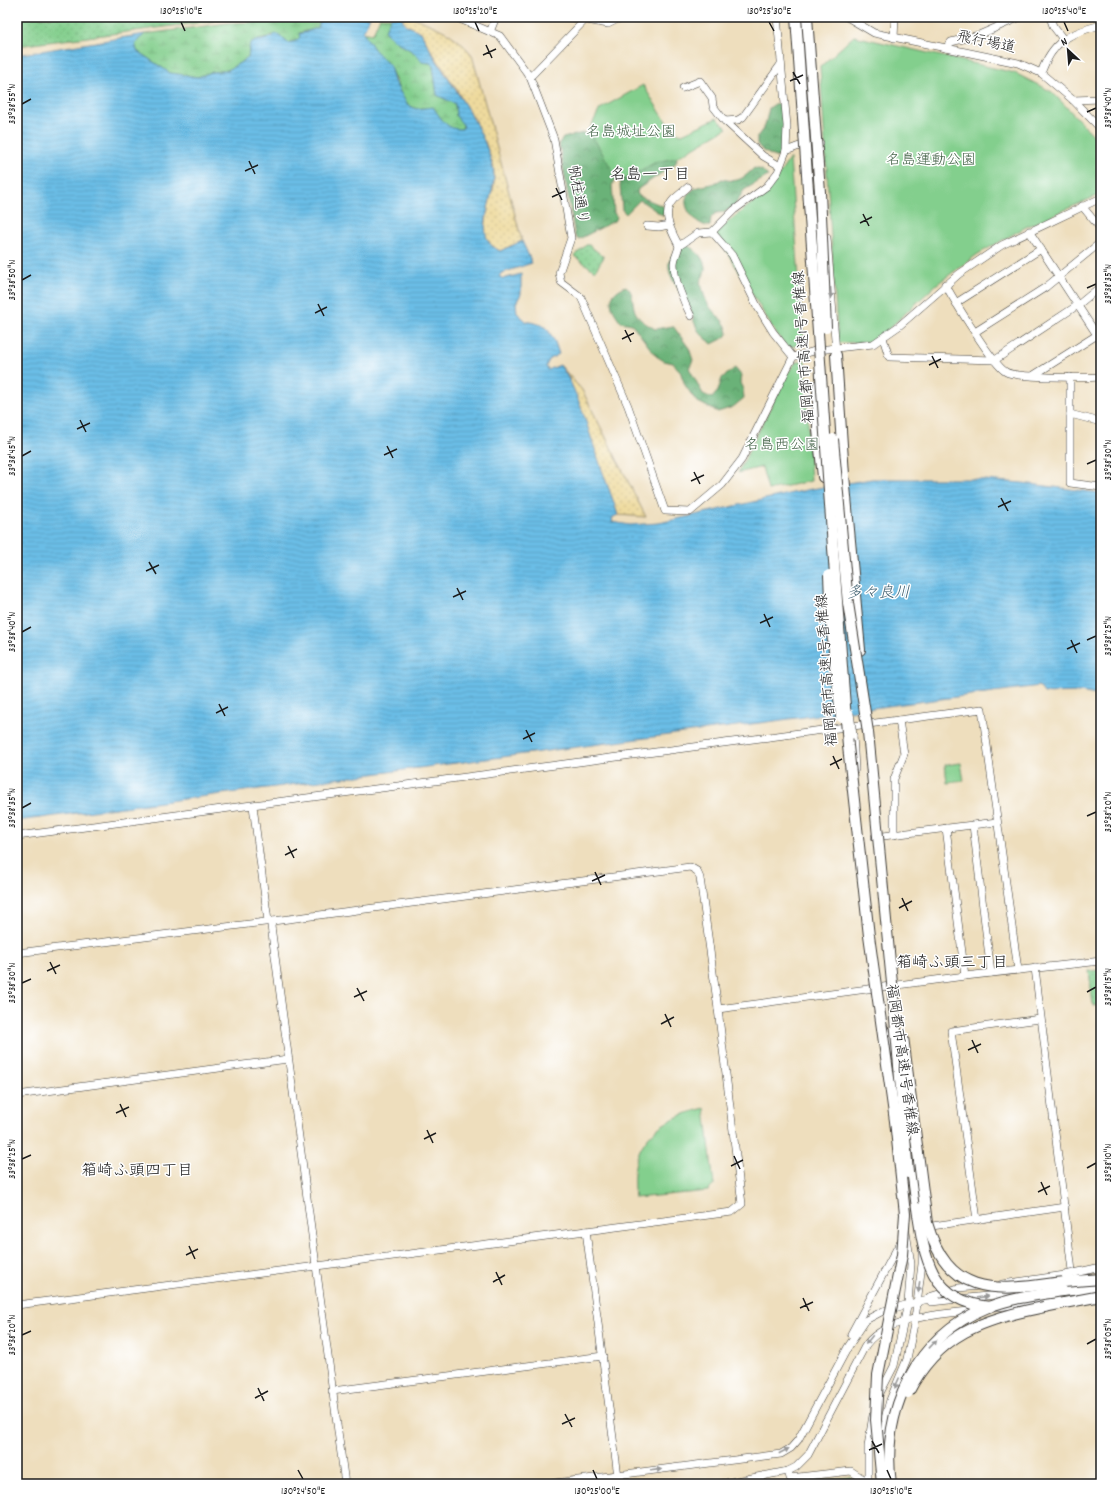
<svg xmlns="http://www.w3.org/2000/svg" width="1118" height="1501" font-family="Dekko,'Klee One',sans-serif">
<defs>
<pattern id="grass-dots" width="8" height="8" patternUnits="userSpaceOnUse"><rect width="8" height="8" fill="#83cf8d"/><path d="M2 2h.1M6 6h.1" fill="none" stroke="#71b179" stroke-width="1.8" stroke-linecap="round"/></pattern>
<pattern id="forest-crowns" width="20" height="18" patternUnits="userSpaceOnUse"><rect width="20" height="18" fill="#6ab278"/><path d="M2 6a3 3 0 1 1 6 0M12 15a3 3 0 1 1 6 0" fill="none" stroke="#569062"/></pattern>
<pattern id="wetland-marsh" width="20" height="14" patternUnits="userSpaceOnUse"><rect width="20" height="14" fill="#83cf8d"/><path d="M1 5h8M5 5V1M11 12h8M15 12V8" fill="none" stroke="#71b179"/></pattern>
<pattern id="sand-dots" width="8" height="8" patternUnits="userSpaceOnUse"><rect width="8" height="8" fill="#eeda9e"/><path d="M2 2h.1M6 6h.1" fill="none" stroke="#ccba88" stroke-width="1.8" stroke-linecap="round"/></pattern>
<pattern id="water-rules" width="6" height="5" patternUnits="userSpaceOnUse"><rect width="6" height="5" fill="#6abde6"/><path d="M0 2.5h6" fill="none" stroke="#5ba2c5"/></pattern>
</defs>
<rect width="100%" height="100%" fill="#fff"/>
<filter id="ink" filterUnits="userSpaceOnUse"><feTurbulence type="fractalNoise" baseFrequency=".025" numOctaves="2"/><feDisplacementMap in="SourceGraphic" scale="8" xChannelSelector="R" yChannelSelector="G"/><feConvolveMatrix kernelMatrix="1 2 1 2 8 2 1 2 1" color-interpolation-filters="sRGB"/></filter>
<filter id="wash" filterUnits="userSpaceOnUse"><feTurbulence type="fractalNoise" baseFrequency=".012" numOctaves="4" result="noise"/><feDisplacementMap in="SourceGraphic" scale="16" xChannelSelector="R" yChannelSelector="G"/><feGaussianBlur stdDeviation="0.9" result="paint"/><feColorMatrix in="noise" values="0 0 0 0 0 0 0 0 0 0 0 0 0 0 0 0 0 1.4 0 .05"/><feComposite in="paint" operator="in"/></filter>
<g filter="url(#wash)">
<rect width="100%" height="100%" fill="#eedebd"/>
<!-- grass -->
<g fill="url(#grass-dots)" stroke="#507654">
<polygon points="17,17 219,17 220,20 17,46"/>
<polygon points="586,245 589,245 604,257 595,271 574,256"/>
<polygon points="1101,970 1101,1005 1093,1006 1089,971"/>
</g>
<!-- forest -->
<g fill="url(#forest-crowns)" stroke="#43674a">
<path d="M 780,103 C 783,119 789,146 777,158 L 763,151 L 757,144 L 757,137 L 765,126 L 769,108 L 775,104 Z"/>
<polygon points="583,133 591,133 618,176 612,185 614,213 617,217 616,220 579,239 575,236 559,143 563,138"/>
<polygon points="658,155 675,155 677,160 675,164 638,189 637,193 639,196 665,207 664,213 662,215 640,200 626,214 622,210 620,185 621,182 656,162"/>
<path d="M 754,168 L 762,170 L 768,176 L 744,190 L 735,205 L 725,212 L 716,213 L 711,217 L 710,226 C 698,227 681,208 687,196 C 694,183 710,188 722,179 C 738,183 743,179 754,168 Z"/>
<path d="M 686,245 C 695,249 706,259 705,270 C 705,274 701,279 700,282 C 703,288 703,294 706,300 C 710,313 728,320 728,334 L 722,339 L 712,344 C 707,339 699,334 697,328 C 692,320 692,310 687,302 C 674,282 654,261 686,245 Z"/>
<path d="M 626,286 C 635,292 631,307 637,315 C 641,322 649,325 655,329 L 673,326 L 689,348 L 693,360 L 689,368 L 703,394 L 712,398 L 718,391 L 722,378 L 735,368 L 741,375 L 740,383 L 743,389 L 744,398 L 733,407 L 718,412 L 696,401 L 685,385 L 680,371 L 673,363 L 664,361 L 656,356 L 632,324 L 621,322 C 609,306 605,295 626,286 Z"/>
</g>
<!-- wetland -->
<g fill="url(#wetland-marsh)" stroke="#507654">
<path d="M 380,17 L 391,17 L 385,30 C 393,45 414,47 422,62 L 430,63 L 433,66 L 437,95 L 455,104 L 456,116 L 463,124 L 462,129 C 437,132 444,102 416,109 L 407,104 L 402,97 L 390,67 L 374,49 L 363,32 L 372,34 L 373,33 Z"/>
<polygon points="320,20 318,28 299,33 301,37 296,41 288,43 282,37 271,35 267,38 258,40 249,49 248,58 228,70 212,72 198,77 170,73 137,51 135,43 137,40 145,34 228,23"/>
</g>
<!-- sand -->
<g fill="url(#sand-dots)" stroke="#857b5d">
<path d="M 413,17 C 438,28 455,33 472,55 L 522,241 L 500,251 L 489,244 L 484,235 L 490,196 L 494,186 L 494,169 L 486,144 L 477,129 L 476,120 L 466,108 L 457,90 L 427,44 L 421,32 L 406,25 L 401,18 Z"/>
<polygon points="560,365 582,390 646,517 618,515 569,378"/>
</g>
<!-- green -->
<g fill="#83cf8d" stroke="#507654">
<polygon points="854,36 1015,73 1052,92 1101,143 1101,194 1026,227 978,254 937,284 881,336 868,342 838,343 820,67"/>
<polygon points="643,85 672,131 682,134 717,118 727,128 676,158 656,162 619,182 589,130 600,109"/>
<polygon points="790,158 804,345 787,347 775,332 715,232 769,190"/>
<polygon points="805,360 811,481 768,490 762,467 738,473 787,374 796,362"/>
<polygon points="961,763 964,781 947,783 945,765"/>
<path d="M 705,1108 L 714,1185 L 708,1191 L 635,1198 C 627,1144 655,1120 705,1108 Z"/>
<polygon points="851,1477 858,1484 798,1484"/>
</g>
<!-- water -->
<path fill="url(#water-rules)" stroke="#436c81" d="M 321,17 L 370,17 L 363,32 L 374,49 L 390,66 L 394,81 L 407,104 L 416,109 L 433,107 C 441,118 446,130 462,129 L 464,126 L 456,116 L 455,104 L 437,95 L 433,66 L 430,63 L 422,62 C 414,47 393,45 385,30 L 391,17 L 401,17 L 406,25 L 421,32 C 443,79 481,116 493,168 C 499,194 468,237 500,251 L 522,241 L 532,263 L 502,273 L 499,276 L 503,279 L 521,274 L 521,294 L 516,303 L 517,313 L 526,321 L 542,325 L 548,330 L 555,342 L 559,354 L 549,360 L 546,366 L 548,370 L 560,365 C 579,392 586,424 597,455 C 603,475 612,495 618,515 L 613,517 L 612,522 L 630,525 L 659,523 L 806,490 L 872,479 L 971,479 L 1022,483 L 1101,493 L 1101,696 L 1080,692 L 1044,693 L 1039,686 L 17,821 L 17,55 L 145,34 L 135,43 L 137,51 L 170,73 L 198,77 L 212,72 L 228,70 L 248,58 L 250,43 C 255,40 258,41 263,40 C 280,36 270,28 288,43 L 296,41 L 300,37 L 299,34 L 318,28 Z"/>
</g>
<g filter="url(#ink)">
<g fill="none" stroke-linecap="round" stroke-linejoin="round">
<defs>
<g id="minor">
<polyline points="455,17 500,36 530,77 554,139 571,238 559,273 561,282 581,297 628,406 665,511 690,512 722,485 742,459 793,357 818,350 873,344 899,326 959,274 1002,245 1101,198"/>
<polyline points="571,17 608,24 622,17"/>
<polyline points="777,17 787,126 786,151 778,172 767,186 734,210 712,232 732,255 757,306 773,332 793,357"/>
<polyline points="847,17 874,33 1018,63 1041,73 1073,100 1101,129"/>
<polyline points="1050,17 1053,26 1063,39"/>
<polyline points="490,32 496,17"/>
<polyline points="894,38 895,17"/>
<polyline points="946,48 951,42 979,35 1020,17"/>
<path d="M 1041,73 C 1053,40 1070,33 1101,25"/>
<polyline points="530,77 585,20"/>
<polyline points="683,88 700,81 712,98 713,106 724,120 763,156 780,166"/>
<polyline points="1073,100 1101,99"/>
<polyline points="725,121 738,120 743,117 781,64"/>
<polyline points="786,151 802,145 820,143"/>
<path d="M 688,187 C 684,191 678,195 674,199 C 660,213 672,232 679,246 C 678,252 674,258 674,264 C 674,279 684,303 691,316"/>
<polyline points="1082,206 1101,229"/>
<polyline points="647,226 659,227 669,225"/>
<polyline points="1029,231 1101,341"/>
<polyline points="827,238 836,352"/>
<polyline points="679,246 698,233 712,232"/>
<path d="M 945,284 C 954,300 993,365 1006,372 C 1017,378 1086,378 1101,377"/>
<polyline points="956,303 1041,249"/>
<polyline points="975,332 1046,287 1101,242"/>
<polyline points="883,338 889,357 995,360 1078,305 1101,286"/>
<polyline points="1034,375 1097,335"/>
<polyline points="1070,377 1070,483 1101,487"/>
<polyline points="1070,414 1101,422"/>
<polyline points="853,735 855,769"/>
<polyline points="253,806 268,921"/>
<polyline points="973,825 991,973"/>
<polyline points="946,828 965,976"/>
<polyline points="894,835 894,779 904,754 899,720"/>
<polyline points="17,836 982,709 1018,970"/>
<polyline points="875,837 997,822"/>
<polyline points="17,953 273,921"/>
<polyline points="1035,968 1073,1279"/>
<polyline points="17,1095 288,1059"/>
<polyline points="977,1220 951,1031 1040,1019"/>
<polyline points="925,1227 1065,1207"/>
<polyline points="586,1231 619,1484"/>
<polyline points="1002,1284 1065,1275"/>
<polyline points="980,1286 958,1288 929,1297 928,1299 931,1302 1033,1291"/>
<polyline points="17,1305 732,1212 742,1204 718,1009"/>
<polyline points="998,1307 1057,1300"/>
<polyline points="854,1336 851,1334 902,1239"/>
<polyline points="332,1391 603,1356"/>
<polyline points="877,1399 894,1366 908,1303 911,1264 906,1232"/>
<polyline points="886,1460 884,1442 885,1418 890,1400 907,1359 915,1319 922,1264 922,1250"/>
<polyline points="788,1471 790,1478 851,1471 868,1482"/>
<polyline points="345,1484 271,926 273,921 690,867 697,871 700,878 718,1009 965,976 1101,961"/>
<polyline points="547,1484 781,1454 791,1448 798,1440 848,1347 866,1320 883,1311 928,1299"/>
<path d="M 721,1484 L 788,1471 L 796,1467 L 808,1455 L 864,1348 C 882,1316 944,1314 978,1310"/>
<polyline points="868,1484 868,1446 873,1415"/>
</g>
<g id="highway">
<polyline points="836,355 844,475 860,650"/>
<polyline points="818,385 818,430 823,477"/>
<polyline points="882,1027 896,1050 897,1057"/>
<polyline points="911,1162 917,1208"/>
<polyline points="1063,1291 1101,1287"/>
<polyline points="1044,1307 1064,1303"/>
</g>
</defs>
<!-- minor casing -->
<use href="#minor" stroke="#3c3934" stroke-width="8"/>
<!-- highway casing -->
<use href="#highway" stroke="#3c3934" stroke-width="12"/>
<!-- minor -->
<use href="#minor" stroke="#fff" stroke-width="7"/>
<!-- highway -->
<use href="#highway" stroke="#fff" stroke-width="10"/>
<defs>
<g id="minor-bridge">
<polyline points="850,713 853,735"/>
<polyline points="1065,1275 1101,1267"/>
</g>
<g id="highway-bridge">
<polyline points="796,17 833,548 848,746 869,936 895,1121 905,1214 902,1255 878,1375 876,1420 882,1484"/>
<polyline points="807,17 820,192 826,328"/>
<polyline points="833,439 848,603 868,732 892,983 908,1173"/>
<polyline points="829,575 831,623 841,717"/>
<path d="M 903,1037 L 927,1223 C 948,1295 992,1292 1055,1283 C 1070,1281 1086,1280 1101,1279"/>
<path d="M 917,1208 C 924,1256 930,1302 990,1307"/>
<polyline points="1064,1303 1101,1296"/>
<path d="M 908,1393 C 938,1334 983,1319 1044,1307"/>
<path d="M 891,1484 C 881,1411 916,1336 986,1308 C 1011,1298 1037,1295 1063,1291"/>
</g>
</defs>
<!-- minor-bridge casing -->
<use href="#minor-bridge" stroke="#3c3934" stroke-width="8" stroke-linecap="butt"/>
<!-- highway-bridge casing -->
<use href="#highway-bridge" stroke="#3c3934" stroke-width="12" stroke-linecap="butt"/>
<!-- minor-bridge -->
<use href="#minor-bridge" stroke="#fff" stroke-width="7"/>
<!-- highway-bridge -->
<use href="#highway-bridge" stroke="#fff" stroke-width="10"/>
</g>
<!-- one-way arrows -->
<defs><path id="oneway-solid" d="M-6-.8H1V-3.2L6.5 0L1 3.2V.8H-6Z"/></defs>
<g fill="#999">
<use href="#oneway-solid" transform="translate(831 293) rotate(86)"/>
<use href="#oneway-solid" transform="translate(919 1287) rotate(97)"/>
<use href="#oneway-solid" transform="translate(983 1297) rotate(-7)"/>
<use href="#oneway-solid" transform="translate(869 1340) rotate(129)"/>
<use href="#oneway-solid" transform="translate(933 1344) rotate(-47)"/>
<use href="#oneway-solid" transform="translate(897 1383) rotate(114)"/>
<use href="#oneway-solid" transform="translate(784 1451) rotate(-28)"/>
<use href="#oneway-solid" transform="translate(656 1470) rotate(-7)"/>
</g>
</g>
<!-- ticks -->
<path fill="none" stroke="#1c1c1c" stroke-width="1.5" d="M 181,22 L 185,31M 475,22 L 479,31M 769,22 L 774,31M 1064,22 L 1068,31M 486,45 L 492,58M 483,55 L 496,49M 793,72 L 800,84M 790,81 L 803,75M 22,104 L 31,99M 1087,112 L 1096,108M 249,161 L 255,174M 245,171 L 258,165M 556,188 L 562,200M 552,197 L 565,191M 863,214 L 869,226M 860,223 L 872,217M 22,280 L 31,275M 1087,288 L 1096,284M 318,304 L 324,316M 315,313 L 327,307M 625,330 L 631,342M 622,339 L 634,333M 932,356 L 938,368M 929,365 L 941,359M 80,420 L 86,432M 77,429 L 90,423M 387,446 L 393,458M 384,455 L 397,449M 22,456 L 31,451M 1087,464 L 1096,460M 694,472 L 700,484M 691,481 L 704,475M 1001,498 L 1008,511M 998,507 L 1011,501M 149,562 L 156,574M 146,571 L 159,565M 457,588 L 463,600M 453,597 L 466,591M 764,614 L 770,627M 760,623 L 773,617M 22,632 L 31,627M 1071,640 L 1077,653M 1087,640 L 1096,636M 1067,649 L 1080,643M 219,704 L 225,716M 216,713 L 228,707M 526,730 L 532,742M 523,739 L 535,733M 833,756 L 839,769M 830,765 L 842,759M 22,808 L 31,803M 1087,816 L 1096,812M 288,846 L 294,858M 285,855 L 297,849M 595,872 L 601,885M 592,881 L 605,875M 902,898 L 908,911M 899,908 L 912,901M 50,962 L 56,974M 47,971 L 60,965M 22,983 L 31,979M 357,988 L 364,1001M 1087,992 L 1096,987M 354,997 L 367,991M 665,1014 L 671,1027M 661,1024 L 674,1017M 972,1040 L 978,1053M 968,1050 L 981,1044M 120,1104 L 126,1117M 116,1113 L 129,1107M 427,1130 L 433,1143M 424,1139 L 436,1133M 734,1156 L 740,1169M 22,1159 L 31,1155M 731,1166 L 743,1160M 1087,1168 L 1096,1163M 1041,1182 L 1047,1195M 1038,1192 L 1050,1186M 189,1246 L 195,1259M 186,1255 L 198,1249M 496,1272 L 502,1285M 493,1282 L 505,1275M 803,1298 L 809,1311M 800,1308 L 813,1302M 22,1335 L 31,1331M 1087,1344 L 1096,1339M 258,1388 L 264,1401M 255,1398 L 268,1391M 565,1414 L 572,1427M 562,1424 L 575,1418M 872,1441 L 879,1453M 869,1450 L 882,1444M 298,1470 L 303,1479M 593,1470 L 597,1479M 887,1470 L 891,1479"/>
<g text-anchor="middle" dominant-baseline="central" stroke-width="3" stroke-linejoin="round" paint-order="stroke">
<!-- street labels -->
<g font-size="15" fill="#1c1c1c" stroke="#fff">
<text transform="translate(986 43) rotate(12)">飛行場道</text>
<text transform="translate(577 195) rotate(80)">帆柱通り</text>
<text transform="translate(805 347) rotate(-94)">福岡都市高速1号香椎線</text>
<text transform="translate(828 670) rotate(-94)">福岡都市高速1号香椎線</text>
<text transform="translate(901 1060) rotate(82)">福岡都市高速1号香椎線</text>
</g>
<!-- park labels -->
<g font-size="15" fill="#456449" stroke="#fff">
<text x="631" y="133">名島城址公園</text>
<text x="931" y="161">名島運動公園</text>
<text x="782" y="446">名島西公園</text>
</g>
<!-- neighbourhood labels -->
<g font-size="16" fill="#1c1c1c" stroke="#fff">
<text x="650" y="175">名島一丁目</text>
<text x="952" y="963">箱崎ふ頭三丁目</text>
<text x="137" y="1171">箱崎ふ頭四丁目</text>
</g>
<!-- water labels -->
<g font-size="16" font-style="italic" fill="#3b5c6d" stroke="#fff">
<text x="878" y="593">多々良川</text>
</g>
</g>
<!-- margin -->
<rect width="1118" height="1501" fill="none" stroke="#fff" stroke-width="44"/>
<!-- north arrow -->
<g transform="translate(1068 50) rotate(334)" stroke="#ffffff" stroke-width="3" paint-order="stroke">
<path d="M0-3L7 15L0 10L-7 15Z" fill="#1c1c1c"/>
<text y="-6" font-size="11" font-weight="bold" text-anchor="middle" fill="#1c1c1c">N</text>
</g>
<rect x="22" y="22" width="1074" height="1457" fill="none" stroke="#1c1c1c" stroke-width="1.5"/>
<g font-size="10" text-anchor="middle" fill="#1c1c1c">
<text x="181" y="14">130°25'10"E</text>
<text x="475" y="14">130°25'20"E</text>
<text x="769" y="14">130°25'30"E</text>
<text x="1064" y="14">130°25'40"E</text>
<text transform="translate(11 104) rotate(-90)" y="4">33°38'55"N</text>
<text transform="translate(1107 108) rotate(-90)" y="4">33°38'40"N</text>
<text transform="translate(11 280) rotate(-90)" y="4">33°38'50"N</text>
<text transform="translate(1107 284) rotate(-90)" y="4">33°38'35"N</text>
<text transform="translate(11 456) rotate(-90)" y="4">33°38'45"N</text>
<text transform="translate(1107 460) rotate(-90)" y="4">33°38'30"N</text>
<text transform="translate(11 632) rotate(-90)" y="4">33°38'40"N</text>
<text transform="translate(1107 636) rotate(-90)" y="4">33°38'25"N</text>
<text transform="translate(11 808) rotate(-90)" y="4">33°38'35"N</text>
<text transform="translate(1107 812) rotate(-90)" y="4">33°38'20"N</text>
<text transform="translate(11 983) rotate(-90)" y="4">33°38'30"N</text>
<text transform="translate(1107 987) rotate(-90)" y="4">33°38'15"N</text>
<text transform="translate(11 1159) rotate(-90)" y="4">33°38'25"N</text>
<text transform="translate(1107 1163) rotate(-90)" y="4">33°38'10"N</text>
<text transform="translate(11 1335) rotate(-90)" y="4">33°38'20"N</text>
<text transform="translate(1107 1339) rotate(-90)" y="4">33°38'05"N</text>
<text x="303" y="1494">130°24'50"E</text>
<text x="597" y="1494">130°25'00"E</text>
<text x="891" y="1494">130°25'10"E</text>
</g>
</svg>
